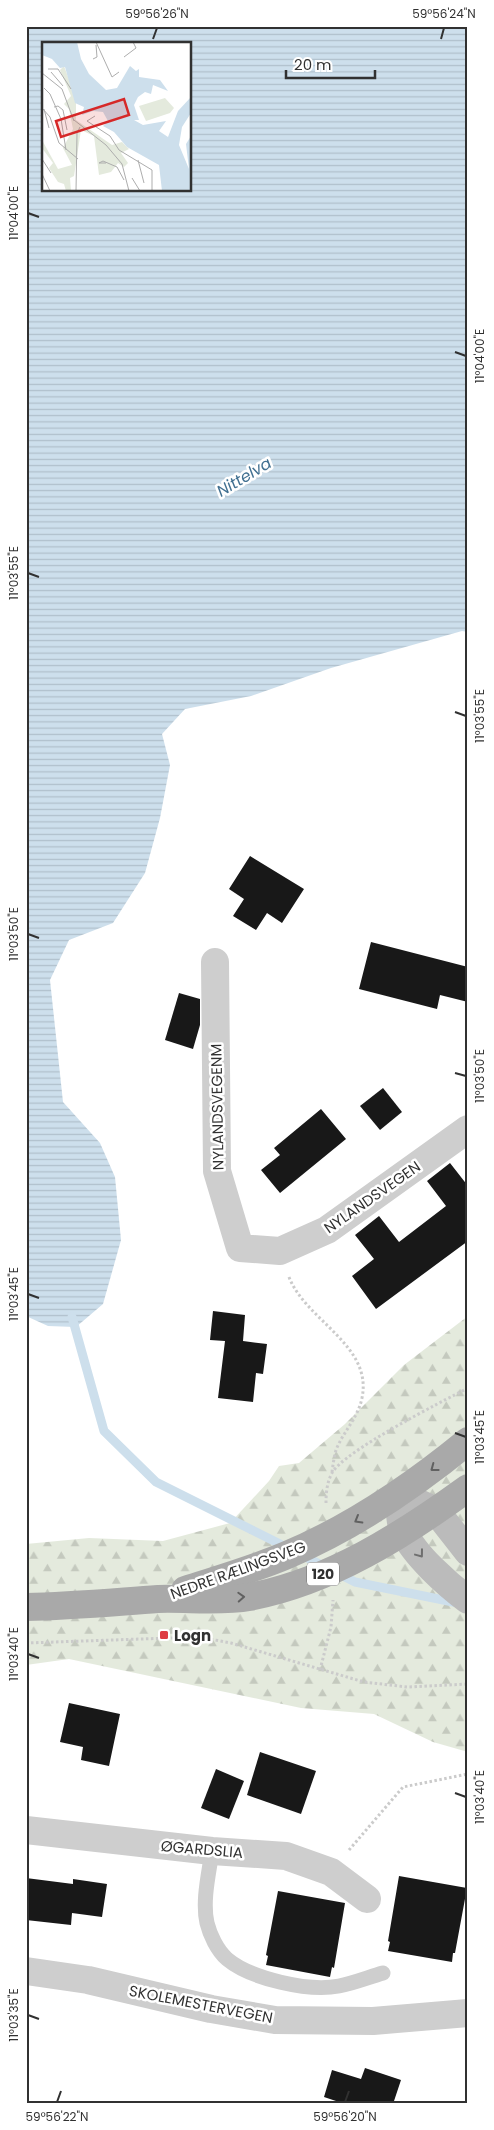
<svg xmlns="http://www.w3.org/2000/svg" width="494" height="2130" font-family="Poppins,sans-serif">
<defs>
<pattern id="forest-firs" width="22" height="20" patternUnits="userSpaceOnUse" patternTransform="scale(1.25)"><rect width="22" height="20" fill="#e4eadd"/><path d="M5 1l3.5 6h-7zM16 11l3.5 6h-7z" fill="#c4c9be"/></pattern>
<pattern id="water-rules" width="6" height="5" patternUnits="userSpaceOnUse" patternTransform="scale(1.25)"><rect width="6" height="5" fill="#cddfec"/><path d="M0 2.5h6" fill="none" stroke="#b0c0cb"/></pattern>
</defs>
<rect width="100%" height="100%" fill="#fff"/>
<!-- forest -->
<polygon fill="url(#forest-firs)" points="468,1316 468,1752 433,1742 374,1714 301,1708 69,1659 26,1665 26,1544 89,1538 163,1541 230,1523 269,1481 279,1466 299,1463 345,1424 404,1365"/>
<!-- water -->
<path fill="url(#water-rules)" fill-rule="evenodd" d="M 26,26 L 468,26 L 468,632 L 462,631 L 331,668 L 251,696 L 185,709 L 162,734 L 170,765 L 160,818 L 145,873 L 113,923 L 69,940 L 50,980 L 63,1102 L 100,1143 L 115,1177 L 121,1240 L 103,1304 L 76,1327 L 48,1326 L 26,1316 ZM 44,44 L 190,44 L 190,190 L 44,190 Z"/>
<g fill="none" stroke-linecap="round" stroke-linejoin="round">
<!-- stream -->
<g stroke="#cddfec" stroke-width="9">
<polyline points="72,1317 104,1431 156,1482 288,1548"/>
<polyline points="299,1554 326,1567"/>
<polyline points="337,1573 355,1582 458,1603"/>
</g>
</g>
<!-- building -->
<g fill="#181818">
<polygon points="250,856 304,889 282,923 267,913 256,930 233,916 244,899 229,889"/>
<polygon points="371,942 468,967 468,1002 440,995 437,1009 359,989"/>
<polygon points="179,993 200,999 200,1025 193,1049 165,1040"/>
<polygon points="383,1088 402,1112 380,1130 360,1106"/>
<polygon points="321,1109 346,1139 280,1193 261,1170 280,1155 274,1148"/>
<polygon points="450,1163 468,1186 468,1241 376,1309 352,1276 374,1259 355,1235 379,1216 399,1242 446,1206 427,1181"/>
<polygon points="213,1311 245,1315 243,1341 267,1344 263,1374 256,1373 253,1402 218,1398 225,1341 210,1340"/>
<polygon points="69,1703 120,1714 109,1766 81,1760 83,1747 60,1742"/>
<polygon points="260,1752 316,1771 301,1814 247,1795"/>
<polygon points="216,1769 244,1781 229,1819 201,1808"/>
<polygon points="399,1876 467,1888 455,1953 453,1953 452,1962 388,1951 390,1942 388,1941"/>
<polygon points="26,1878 73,1884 73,1879 107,1884 102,1917 72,1913 71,1925 26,1920"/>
<polygon points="278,1891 345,1903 334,1968 332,1967 330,1977 266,1965 268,1956 266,1955"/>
<polygon points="365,2068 401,2080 393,2104 345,2104 324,2097 332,2070 361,2079"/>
</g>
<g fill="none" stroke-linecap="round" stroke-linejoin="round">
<!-- path -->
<g stroke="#cbcbcb" stroke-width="3" stroke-dasharray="2.5 2.5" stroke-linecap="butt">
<path d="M 289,1277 C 306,1321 373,1345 362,1398 C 358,1418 343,1432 336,1450 C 334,1457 333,1465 332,1472"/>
<path d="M 326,1503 C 326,1493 327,1482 332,1473 C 344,1451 441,1402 468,1388"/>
<polyline points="26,1643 199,1637 231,1643 364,1682 407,1687 468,1684"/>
<polyline points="320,1670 331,1627 333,1600"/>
<polyline points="349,1850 403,1787 468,1774"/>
</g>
<!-- service -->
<path stroke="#cecece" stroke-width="15" d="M 212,1851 C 209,1873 202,1901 207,1923 C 210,1935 217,1950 227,1959 C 251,1979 309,1992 339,1986 C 354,1983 369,1977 383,1973"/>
<!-- minor -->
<g stroke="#cecece" stroke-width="28">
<polyline points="215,962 217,1171 240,1248 280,1251 327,1230 468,1129"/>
<polyline points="26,1830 212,1851 286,1856 331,1872 367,1899"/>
<polyline points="26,1971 88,1980 211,2009 275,2020 373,2021 468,2013"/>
</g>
<!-- secondary -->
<g stroke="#bbb" stroke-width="28">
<path d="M 399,1494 C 400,1505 399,1522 404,1532 C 414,1555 448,1585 468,1600"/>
<polyline points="399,1494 436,1511 468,1552"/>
</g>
<!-- primary -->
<g stroke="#a9a9a9" stroke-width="28">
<path d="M 185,1590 C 219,1579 254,1569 287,1555 C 353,1527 412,1487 468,1441"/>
<path d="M 26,1607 C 71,1606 114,1602 158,1599 C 187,1598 222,1602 249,1597 C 330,1582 403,1535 468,1488"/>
</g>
</g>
<!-- one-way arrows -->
<defs><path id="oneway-chevron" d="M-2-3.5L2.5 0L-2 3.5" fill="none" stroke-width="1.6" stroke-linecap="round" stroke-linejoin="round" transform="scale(1.25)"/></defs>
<g stroke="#616161">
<use href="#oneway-chevron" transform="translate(434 1468) rotate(143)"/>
<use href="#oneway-chevron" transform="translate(358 1520) rotate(150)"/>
<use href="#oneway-chevron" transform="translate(241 1597) rotate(-3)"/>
</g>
<use stroke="#6f6f6f" href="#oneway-chevron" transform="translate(420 1554) rotate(53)"/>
<!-- ticks -->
<path fill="none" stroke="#313131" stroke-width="2" d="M 153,39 L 157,28M 441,39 L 444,28M 28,213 L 39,217M 455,352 L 466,356M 28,573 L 39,577M 455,712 L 466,716M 28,934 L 39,938M 455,1073 L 466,1076M 28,1294 L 39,1298M 455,1433 L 466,1437M 28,1654 L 39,1658M 455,1793 L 466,1797M 28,2015 L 39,2019M 57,2102 L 61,2091M 345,2102 L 349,2091"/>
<!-- markers -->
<rect fill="#de3d44" stroke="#fff" stroke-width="2" x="159" y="1630" width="10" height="10" rx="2.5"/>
<g text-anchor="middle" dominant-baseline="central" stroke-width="5" stroke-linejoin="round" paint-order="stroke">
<!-- shield labels -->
<rect fill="#fff" stroke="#6f6f6f" stroke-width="1" x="307" y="1562.5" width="32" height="23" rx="4"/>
<g font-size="14" font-weight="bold" fill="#313131">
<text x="323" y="1574">120</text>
</g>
<!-- street labels -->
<g font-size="15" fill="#313131" stroke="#fff">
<text transform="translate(217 1107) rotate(-91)">NYLANDSVEGENM</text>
<text transform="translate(372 1197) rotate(-35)">NYLANDSVEGEN</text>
<text transform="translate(238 1570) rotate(-20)">NEDRE RÆLINGSVEG</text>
<text transform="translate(202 1849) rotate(5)">ØGARDSLIA</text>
<text transform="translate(201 2004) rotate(11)">SKOLEMESTERVEGEN</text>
</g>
<!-- poi labels -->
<g font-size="15" font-weight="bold" fill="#313131" stroke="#fff" text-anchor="start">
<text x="174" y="1635">Logn</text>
</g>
<!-- water labels -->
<g font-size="16" font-style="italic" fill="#417091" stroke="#fff">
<text transform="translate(244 477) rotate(-31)">Nittelva</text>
</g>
</g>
<!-- overview -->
<g transform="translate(42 42)">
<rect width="149" height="149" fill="#fff"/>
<path d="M 22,24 L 34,56 L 34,78 L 70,103 L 80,100 L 87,107 L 79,111 L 86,121 L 82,125 L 76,121 L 69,130 L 57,133 L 52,94 L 39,88 L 32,134 L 28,136 L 29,149 L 24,149 L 22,142 L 16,140 L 7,126 L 11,121 L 0,106 L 0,98 L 16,127 L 30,123 L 21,106 L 31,87 L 27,67 L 22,62 L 29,54 L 18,28 ZM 123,56 L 132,66 L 128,71 L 104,79 L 97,64 Z" fill="#e4eadd"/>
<path d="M 1,0 L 35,0 L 39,17 L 47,32 L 64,48 L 75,46 L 88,24 L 94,29 L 97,27 L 97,35 L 118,38 L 126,49 L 111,43 L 109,52 L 103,50 L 96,55 L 92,63 L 97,78 L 92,78 L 101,83 L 124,79 L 117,89 L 126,95 L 136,69 L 149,55 L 149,71 L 140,85 L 137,103 L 147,127 L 144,102 L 149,94 L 149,149 L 120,149 L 117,123 L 85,105 L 72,90 L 61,84 L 66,79 L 61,70 L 51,69 L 40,73 L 42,65 L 33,61 L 23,25 L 18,26 L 10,17 L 0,13 Z" fill="#cddfec"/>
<path fill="none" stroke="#adadad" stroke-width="1" d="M 54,0 L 70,35 L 77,30M 82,15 L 94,6 L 91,0M 51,17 L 55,15 L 54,3M 6,27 L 16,27 L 29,47M 9,30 L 21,44M 0,31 L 20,47 L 32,79M 2,46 L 8,52 L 19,77 L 24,108M 12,65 L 16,64 L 21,68 L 25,88M 0,66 L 8,75 L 17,101 L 36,117M 2,67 L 7,86M 53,74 L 45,79 L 68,94 L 77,108 L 110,128 L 110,149M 32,78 L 64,103 L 80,122 L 87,149M 0,117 L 9,131M 96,118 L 102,141M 64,121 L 57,121 L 61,119 L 75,125 L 82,138M 0,132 L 8,149M 90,136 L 98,149M 34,149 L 35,91 L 38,85"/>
<path fill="#d62828" fill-opacity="0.15" stroke="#d62828" stroke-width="2.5" d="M 82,57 L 87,73 L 19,95 L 14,79 Z"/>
<rect width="149" height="149" fill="none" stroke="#313131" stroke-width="2.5"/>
</g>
<!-- border -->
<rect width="494" height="2130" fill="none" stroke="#ffffff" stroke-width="55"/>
<!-- scale -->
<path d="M286 70v8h89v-8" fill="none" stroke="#313131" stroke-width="2.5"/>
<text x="294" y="70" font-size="15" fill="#313131" stroke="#ffffff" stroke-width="4" paint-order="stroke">20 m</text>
<rect x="28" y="28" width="438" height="2074" fill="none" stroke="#313131" stroke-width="2"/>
<g font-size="12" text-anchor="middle" fill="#313131">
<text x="157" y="18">59°56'26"N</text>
<text x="444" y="18">59°56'24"N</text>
<text transform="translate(14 213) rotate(-90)" y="4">11°04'00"E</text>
<text transform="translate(480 356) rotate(-90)" y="4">11°04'00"E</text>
<text transform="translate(14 573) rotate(-90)" y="4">11°03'55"E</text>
<text transform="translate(480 716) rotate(-90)" y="4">11°03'55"E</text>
<text transform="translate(14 934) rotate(-90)" y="4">11°03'50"E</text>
<text transform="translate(480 1076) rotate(-90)" y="4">11°03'50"E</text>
<text transform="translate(14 1294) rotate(-90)" y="4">11°03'45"E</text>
<text transform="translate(480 1437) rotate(-90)" y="4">11°03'45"E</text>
<text transform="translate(14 1654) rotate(-90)" y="4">11°03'40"E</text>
<text transform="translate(480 1797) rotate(-90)" y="4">11°03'40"E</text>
<text transform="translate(14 2015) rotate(-90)" y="4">11°03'35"E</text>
<text x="57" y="2121">59°56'22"N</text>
<text x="345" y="2121">59°56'20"N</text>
</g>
</svg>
